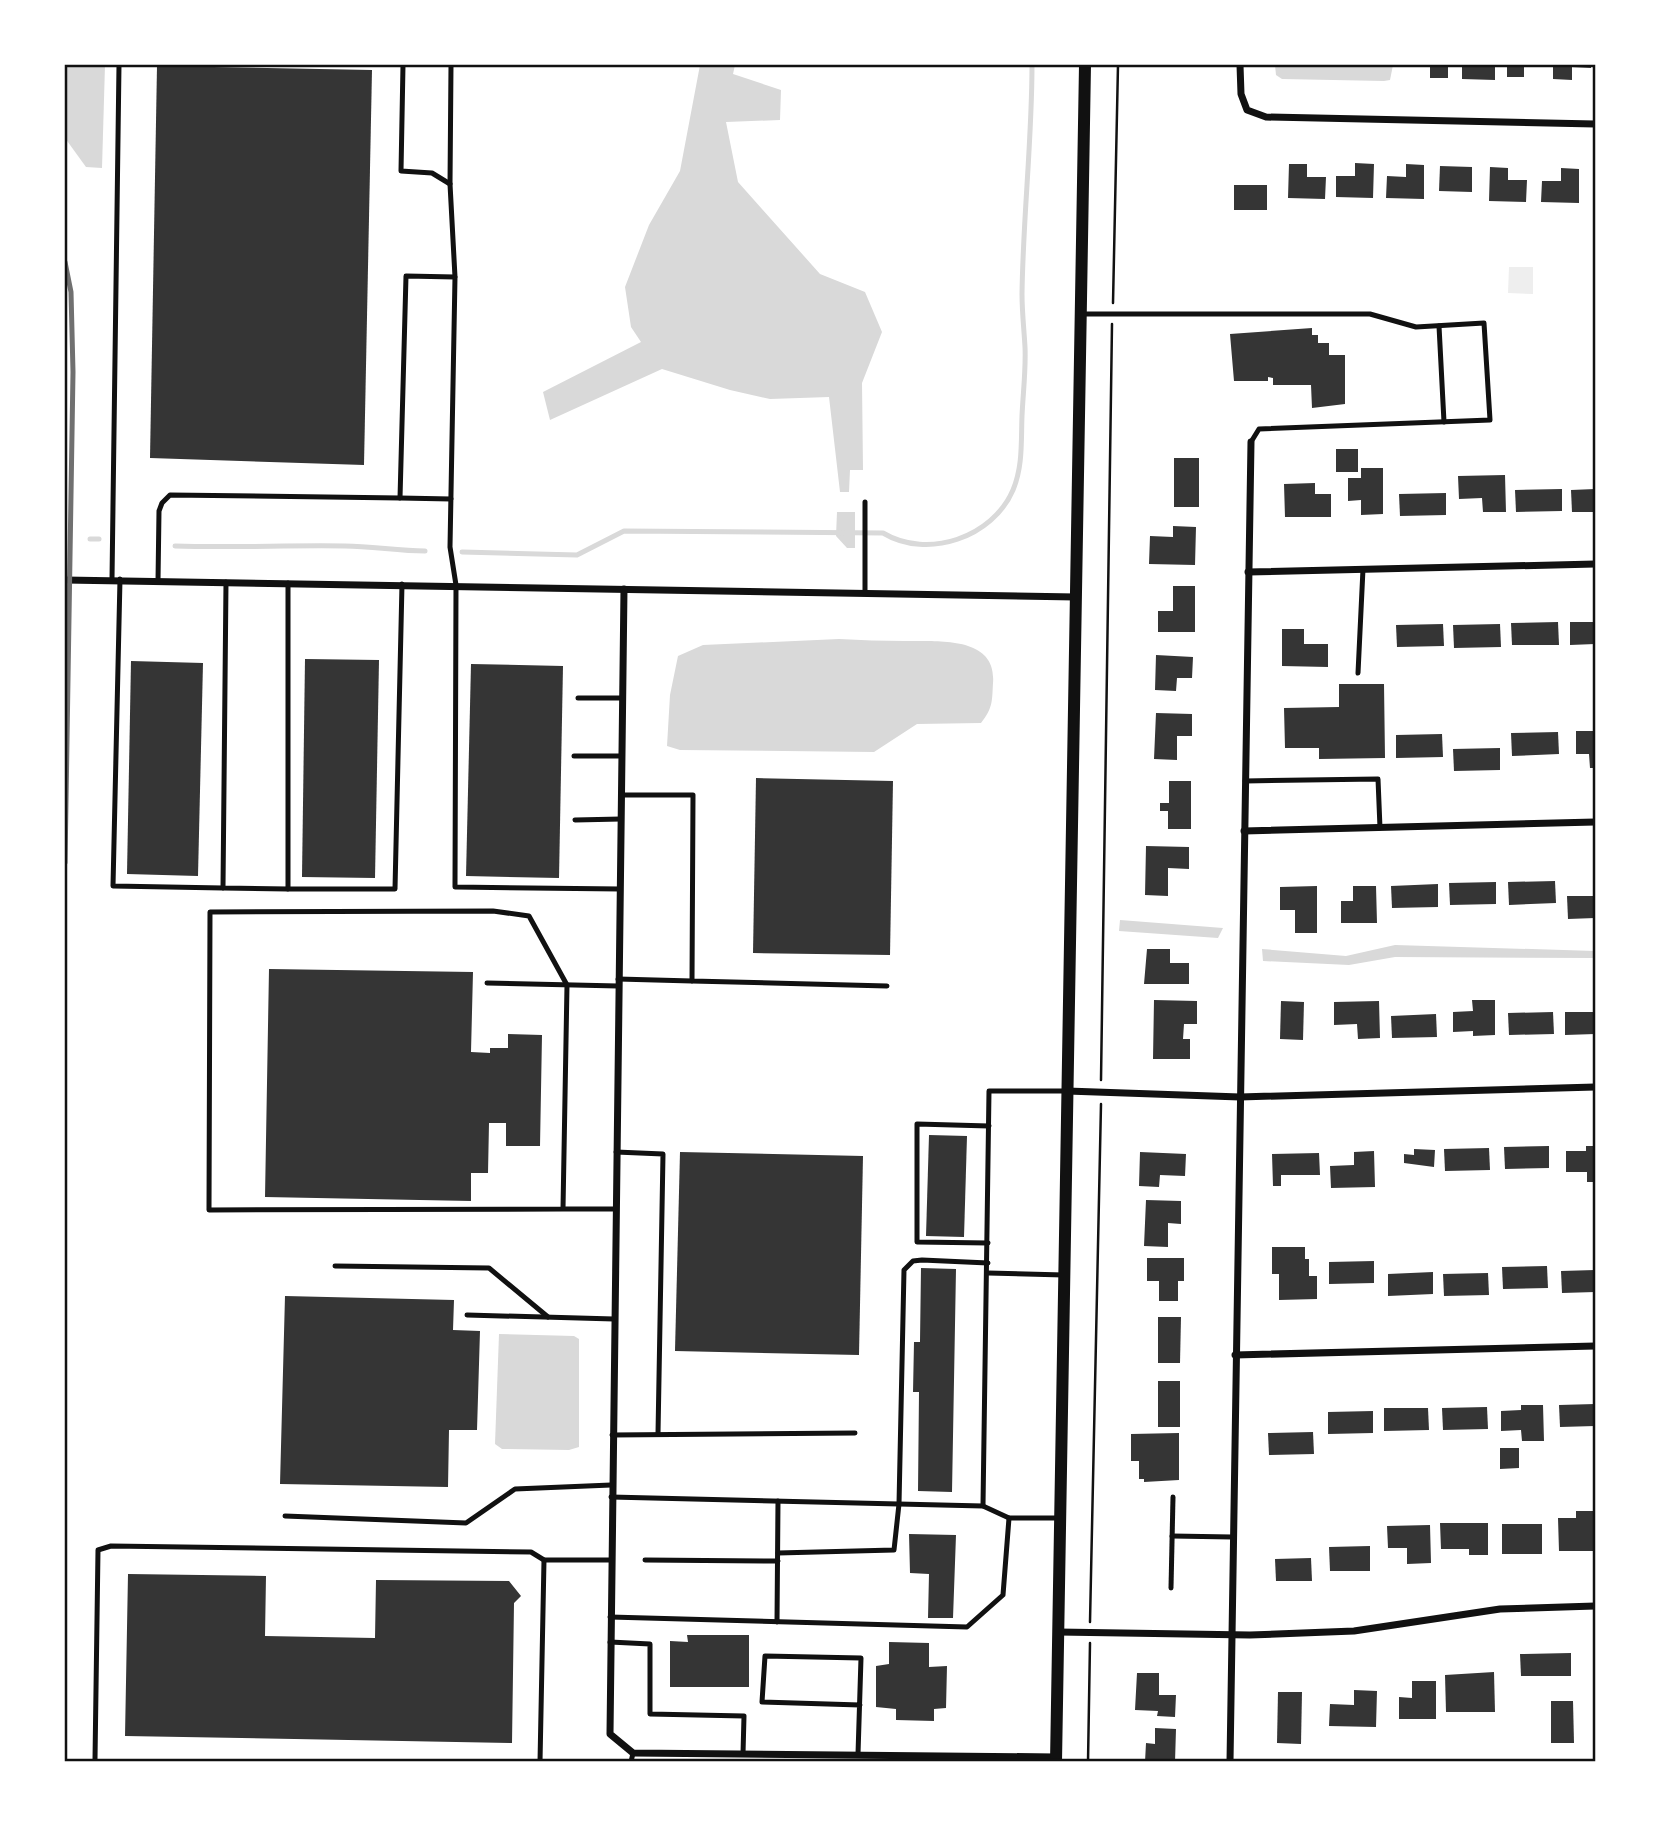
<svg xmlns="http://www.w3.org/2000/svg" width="1660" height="1827" font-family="Arial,sans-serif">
<rect width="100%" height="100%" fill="#fff"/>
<!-- green -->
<polygon fill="#eee" points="1509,267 1533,267 1533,294 1508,293"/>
<!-- water -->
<g fill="#d9d9d9">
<polygon points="65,65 105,65 102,168 86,167 65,138"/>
<polygon points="700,65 735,65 733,74 781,90 780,120 726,122 738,182 820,274 865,292 882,332 862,383 863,470 850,470 849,492 840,492 829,397 770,399 730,390 662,369 550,420 543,392 641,342 631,327 625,287 649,225 680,171"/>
<polygon points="1275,65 1393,65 1390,80 1384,81 1282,79 1276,75"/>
<polygon points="837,512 855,512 855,548 847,548 836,536"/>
<path d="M 839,639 C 861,640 883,641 904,641 C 936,642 997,635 993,683 C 992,701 993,708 981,723 L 917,724 L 874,752 L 680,750 L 667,746 L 670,695 L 678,656 L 703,645 Z"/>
<polygon points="1120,920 1223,928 1218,938 1119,931"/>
<polygon points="1395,945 1595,951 1595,958 1395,957 1349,965 1263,961 1262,949 1346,956"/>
<polygon points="499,1334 574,1336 579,1339 579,1447 569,1450 502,1449 495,1444"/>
</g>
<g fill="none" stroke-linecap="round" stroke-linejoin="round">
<!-- stream -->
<g stroke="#d9d9d9" stroke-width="5">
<polyline points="90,539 99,539"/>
<path d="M 175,546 C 233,548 287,545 345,546 C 372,546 398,551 425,551"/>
<path d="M 462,552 L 577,555 L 624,531 L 883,533 C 928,560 993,537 1013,490 C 1023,466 1021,441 1022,416 C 1023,393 1026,370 1025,347 C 1024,329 1022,312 1022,294 C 1023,217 1032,141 1032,65"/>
</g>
</g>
<!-- building -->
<g fill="#353535">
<rect x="1430" y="65" width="18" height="13"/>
<polygon points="1462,65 1495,65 1495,80 1462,79"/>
<rect x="1507" y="65" width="17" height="12"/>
<polygon points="1553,65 1591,65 1591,68 1572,67 1572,80 1553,79"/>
<polygon points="157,66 372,70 364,465 150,458"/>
<polygon points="1355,163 1374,164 1373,198 1336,197 1336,176 1355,176"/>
<polygon points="1289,164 1307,164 1307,177 1326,177 1325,199 1288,198"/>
<polygon points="1406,164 1424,165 1424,199 1386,198 1387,176 1406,177"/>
<polygon points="1440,166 1472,167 1472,192 1439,191"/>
<polygon points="1490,167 1508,168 1508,180 1527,180 1526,202 1489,201"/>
<polygon points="1561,168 1579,169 1579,203 1541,202 1542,181 1561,181"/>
<rect x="1234" y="185" width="33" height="25"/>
<polygon points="1312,328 1312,335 1318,335 1318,343 1329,343 1329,355 1345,355 1345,404 1312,408 1311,385 1273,385 1273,378 1268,377 1268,381 1234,381 1230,334"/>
<rect x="1336" y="449" width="22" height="23"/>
<rect x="1174" y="458" width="25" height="49"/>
<polygon points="1361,468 1383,468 1383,514 1361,515 1361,500 1348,501 1348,478 1361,478"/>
<polygon points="1505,475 1506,512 1483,512 1482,498 1459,499 1458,476"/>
<polygon points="1315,483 1315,494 1331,494 1331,517 1285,517 1284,484"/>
<polygon points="1562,489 1562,511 1516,512 1515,490"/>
<polygon points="1595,489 1595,512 1572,512 1571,490"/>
<polygon points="1446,493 1446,515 1400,516 1399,494"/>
<polygon points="1173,526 1196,527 1195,565 1149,564 1150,536 1173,537"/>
<polygon points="1173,586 1195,586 1195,632 1158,632 1158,611 1173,611"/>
<polygon points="1558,622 1559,645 1512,645 1511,623"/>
<polygon points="1570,622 1595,622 1595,644 1570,645"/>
<polygon points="1443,624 1444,646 1397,647 1396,625"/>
<polygon points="1500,624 1501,647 1454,648 1453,625"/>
<polygon points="1282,629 1304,629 1304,644 1328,644 1328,667 1282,666"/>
<polygon points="1156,655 1193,657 1192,678 1177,678 1176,691 1155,690"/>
<polygon points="305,659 379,660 375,878 302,877"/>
<polygon points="131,661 203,663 198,876 127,874"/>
<polygon points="471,664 563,666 559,878 466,876"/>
<polygon points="1339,684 1384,684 1385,758 1319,759 1319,748 1285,748 1284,708 1339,707"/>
<polygon points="1156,713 1192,714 1192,736 1177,736 1177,760 1154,759"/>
<polygon points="1576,731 1595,731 1595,768 1590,768 1589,754 1576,754"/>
<polygon points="1558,732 1559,754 1512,756 1511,733"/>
<polygon points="1442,734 1443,757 1396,758 1396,735"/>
<polygon points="1500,748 1500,770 1454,771 1453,749"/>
<polygon points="756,778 893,781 890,955 753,953"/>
<polygon points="1169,781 1191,781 1191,829 1168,829 1168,811 1160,811 1160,803 1169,803"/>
<polygon points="1146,846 1189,847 1189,869 1168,868 1168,896 1145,895"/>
<polygon points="1555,881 1556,903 1509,905 1508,882"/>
<polygon points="1496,882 1496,904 1450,905 1449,883"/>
<polygon points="1438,884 1438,907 1392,908 1391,886"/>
<polygon points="1317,886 1317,933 1295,933 1295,910 1280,910 1280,887"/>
<polygon points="1353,886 1376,886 1377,923 1341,923 1341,901 1353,901"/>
<polygon points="1567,896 1595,896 1595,918 1568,919"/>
<polygon points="1147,949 1170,949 1170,963 1189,963 1189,984 1144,984"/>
<polygon points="269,969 473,972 471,1052 490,1053 490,1048 508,1048 508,1034 542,1035 540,1146 506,1146 506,1123 489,1123 488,1173 471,1173 471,1201 265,1197"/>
<polygon points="1154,1000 1197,1001 1197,1024 1184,1024 1183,1039 1190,1039 1190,1059 1153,1059"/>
<polygon points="1472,1000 1495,1000 1495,1035 1473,1036 1473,1031 1453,1032 1453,1012 1473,1011"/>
<polygon points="1281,1001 1304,1002 1303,1040 1280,1039"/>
<polygon points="1379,1001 1380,1038 1358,1039 1357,1024 1334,1025 1334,1002"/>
<polygon points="1553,1012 1554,1034 1509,1035 1508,1013"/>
<polygon points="1565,1012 1595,1012 1595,1034 1565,1035"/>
<polygon points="1436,1014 1437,1037 1392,1038 1391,1016"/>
<polygon points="929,1135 967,1136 964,1237 926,1236"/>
<polygon points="1549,1146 1549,1168 1505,1169 1504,1147"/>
<polygon points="1586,1146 1595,1146 1595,1182 1587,1182 1587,1172 1566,1172 1566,1151 1586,1151"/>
<polygon points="1489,1148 1490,1170 1445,1171 1444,1149"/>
<polygon points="1414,1149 1435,1150 1434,1167 1404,1163 1404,1154 1414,1155"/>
<polygon points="1374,1151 1375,1187 1331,1188 1330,1166 1354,1165 1354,1152"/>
<polygon points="680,1152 863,1156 859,1355 675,1351"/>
<polygon points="1140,1152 1186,1154 1185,1176 1160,1175 1159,1187 1139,1186"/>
<polygon points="1319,1153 1320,1175 1281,1175 1281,1186 1273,1186 1272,1154"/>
<polygon points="1146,1200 1181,1201 1181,1224 1168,1223 1168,1247 1144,1246"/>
<polygon points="1272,1247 1305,1247 1305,1259 1309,1259 1309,1276 1317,1276 1317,1299 1279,1300 1279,1274 1272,1274"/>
<polygon points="1147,1258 1184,1258 1184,1281 1178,1281 1178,1301 1159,1301 1159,1281 1147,1281"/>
<polygon points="1374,1261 1374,1283 1329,1284 1329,1262"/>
<polygon points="1547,1266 1548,1288 1503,1289 1502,1267"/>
<polygon points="921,1268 956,1269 952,1492 918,1491 919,1392 913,1392 914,1342 920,1342"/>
<polygon points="1595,1270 1595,1292 1562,1293 1561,1271"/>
<polygon points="1433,1272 1433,1294 1388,1296 1388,1274"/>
<polygon points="1488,1273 1489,1295 1444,1296 1443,1274"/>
<polygon points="285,1296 454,1300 453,1330 480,1331 477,1430 449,1430 448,1487 280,1484"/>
<polygon points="1158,1317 1181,1317 1180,1363 1158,1363"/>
<rect x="1158" y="1381" width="22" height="46"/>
<polygon points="1595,1404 1595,1426 1560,1427 1559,1405"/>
<polygon points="1521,1405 1543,1405 1544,1441 1522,1441 1521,1430 1501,1431 1501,1411 1521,1410"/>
<polygon points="1487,1407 1488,1429 1443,1430 1442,1408"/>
<polygon points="1384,1408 1428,1408 1429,1430 1384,1431"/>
<polygon points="1373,1411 1373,1433 1328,1434 1328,1412"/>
<polygon points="1313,1432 1314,1454 1269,1455 1268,1433"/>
<polygon points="1179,1433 1179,1480 1144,1482 1144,1479 1139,1479 1139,1461 1131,1461 1131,1434"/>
<polygon points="1500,1448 1519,1448 1519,1468 1500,1469"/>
<polygon points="1576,1511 1595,1511 1595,1551 1559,1551 1558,1518 1576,1518"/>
<polygon points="1440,1523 1488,1523 1488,1555 1469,1555 1469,1549 1441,1549"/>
<rect x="1502" y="1524" width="40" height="30"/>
<polygon points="1430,1525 1431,1563 1407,1564 1407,1548 1388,1548 1387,1526"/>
<polygon points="909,1534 956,1535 953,1618 928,1618 929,1574 910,1573"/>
<polygon points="1370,1546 1370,1571 1330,1571 1329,1547"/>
<polygon points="1311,1558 1312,1581 1276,1581 1275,1559"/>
<polygon points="128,1574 266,1576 265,1636 375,1638 376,1580 509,1581 521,1596 514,1603 512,1743 125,1736"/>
<polygon points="687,1635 749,1635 749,1687 670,1687 670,1641 688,1642"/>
<polygon points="889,1642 929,1643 929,1667 947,1666 946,1708 934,1709 934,1721 896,1720 896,1709 876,1707 876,1666 889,1664"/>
<polygon points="1571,1653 1571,1676 1521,1676 1520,1654"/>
<polygon points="1494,1672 1495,1712 1446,1712 1445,1675"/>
<polygon points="1137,1673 1159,1673 1159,1695 1176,1695 1175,1717 1157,1716 1158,1711 1135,1710"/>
<polygon points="1412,1681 1436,1681 1436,1719 1399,1719 1399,1697 1412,1698"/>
<polygon points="1354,1690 1377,1691 1376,1727 1329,1726 1330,1704 1354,1705"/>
<polygon points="1278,1692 1302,1692 1301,1744 1277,1743"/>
<polygon points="1551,1701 1573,1701 1574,1743 1551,1743"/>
<polygon points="1155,1728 1176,1729 1175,1762 1145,1762 1146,1743 1155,1744"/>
</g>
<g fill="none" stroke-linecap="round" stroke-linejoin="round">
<!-- path -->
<g stroke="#111" stroke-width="2.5">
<polyline points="1113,303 1118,65"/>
<polyline points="1101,1080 1112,324"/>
<polyline points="1090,1622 1101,1104"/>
<polyline points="1088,1762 1090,1643"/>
</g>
<!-- service -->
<g stroke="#111" stroke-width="5">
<polyline points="403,65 401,171 432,173 450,184"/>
<polyline points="451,65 450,184 455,277 450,547 456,585 455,887 620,889"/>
<polyline points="1082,314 1370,314 1416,327 1484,323 1490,420 1259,429 1251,442"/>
<polyline points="1439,326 1444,422"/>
<polyline points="400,498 451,499"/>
<polyline points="112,579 119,65"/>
<polyline points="120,579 113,886 223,888"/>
<polyline points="158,581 159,511 162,503 170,495 400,498 406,276 455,277"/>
<polyline points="226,582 223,888 288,889 288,583"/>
<polyline points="865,593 865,502"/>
<polyline points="1358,673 1363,569"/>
<polyline points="578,698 623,698"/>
<polyline points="574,756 622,756"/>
<polyline points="1245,781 1378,779 1380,828"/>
<polyline points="621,795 693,795 692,981 887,986"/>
<polyline points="575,820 621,819"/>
<polyline points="288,889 395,889 402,584"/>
<polyline points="618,979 692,981"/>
<polyline points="487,983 618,986"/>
<polyline points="616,1152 663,1154 658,1434"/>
<polyline points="563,1209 567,985 529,916 493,911 210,912 209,1210 563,1209 615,1209"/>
<polyline points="988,1243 917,1242 917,1124 989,1126"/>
<polyline points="335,1266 489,1268 548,1317"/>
<polyline points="988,1273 1064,1275"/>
<polyline points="467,1315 614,1319"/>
<polyline points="612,1435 855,1433"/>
<polyline points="611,1497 983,1506 1009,1518 1059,1518"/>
<polyline points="983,1506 989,1091 1067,1091"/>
<polyline points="285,1516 466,1523 515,1489 611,1485"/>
<polyline points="1172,1536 1232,1537"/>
<polyline points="778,1553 894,1550 899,1504 904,1270 913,1261 922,1260 988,1263"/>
<polyline points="645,1560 778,1561"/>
<polyline points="1171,1588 1173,1497"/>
<polyline points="610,1617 967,1627 1003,1595 1009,1518"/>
<polyline points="777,1622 778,1501"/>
<polyline points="610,1642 650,1644 650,1714 744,1716 743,1754"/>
<polyline points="858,1754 861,1658 765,1656 762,1702 860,1705"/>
<polyline points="95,1759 98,1550 111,1546 531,1552 544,1560 611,1560"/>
<polyline points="540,1762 544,1560"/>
<polyline points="631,1762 633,1753"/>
</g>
<!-- minor -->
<g stroke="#111" stroke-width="7">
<polyline points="1240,65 1241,94 1247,110 1266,117 1595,124"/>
<polyline points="1248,572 1595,564"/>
<polyline points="65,580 1076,597"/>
<polyline points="624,589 610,1734 633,1753 1056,1757"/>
<polyline points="1244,831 1595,822"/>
<polyline points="1067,1091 1240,1097 1595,1087"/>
<polyline points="1235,1355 1595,1346"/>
<polyline points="1058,1632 1250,1635 1354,1631 1500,1609 1595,1606"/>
<polyline points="1230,1762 1251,442"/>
</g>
<!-- tertiary -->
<polyline stroke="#111" stroke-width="12" points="1056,1762 1085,65"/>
<!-- rail -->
<polyline stroke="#707070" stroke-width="5" points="65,262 71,292 73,372 65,863"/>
</g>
<!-- border -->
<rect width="1660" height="1827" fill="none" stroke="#ffffff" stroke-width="133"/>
<rect x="66" y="66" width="1528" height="1694" fill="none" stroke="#111" stroke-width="2.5"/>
</svg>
